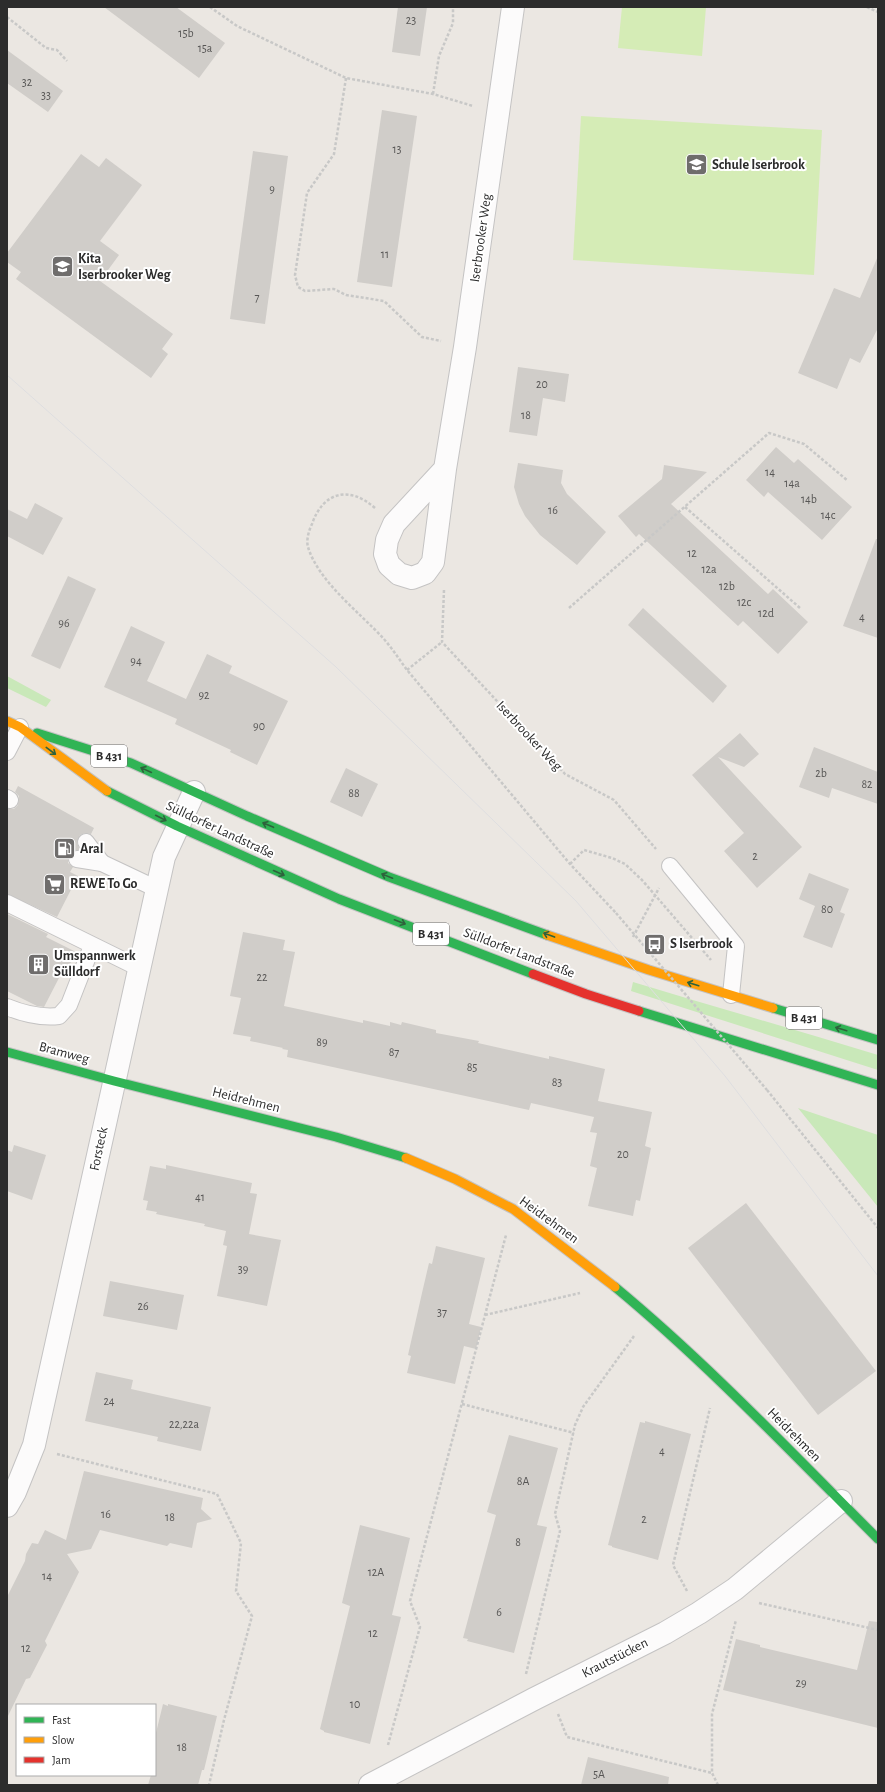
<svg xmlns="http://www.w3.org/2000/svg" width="885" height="1792" font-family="'Alegreya Sans',sans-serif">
<rect width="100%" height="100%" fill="#ebe7e2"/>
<!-- green -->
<g fill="#c9e8b9">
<polygon points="7,676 51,700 46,707 7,688"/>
<path d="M 633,982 C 715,1007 797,1030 878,1055 L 878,1070 L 631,991 Z"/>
<polygon points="798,1108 878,1135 878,1207"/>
</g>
<!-- pitch -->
<g fill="#d5ecb6">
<polygon points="622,7 706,7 702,56 618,48"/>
<polygon points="581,116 822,130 814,275 573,260"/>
</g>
<!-- building -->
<g fill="#d0cdc9">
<polygon points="104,7 176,7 225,43 199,78"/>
<polygon points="398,7 427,7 420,56 392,52"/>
<polygon points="7,50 63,91 48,112 7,83"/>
<polygon points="382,110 417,116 392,287 357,282"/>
<polygon points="253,151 288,156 265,324 230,319"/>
<polygon points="81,154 99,167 106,158 142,185 100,241 119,255 100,281 173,334 162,349 168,354 151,378 16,279 21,272 7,262 7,253"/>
<polygon points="878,256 878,328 860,363 850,358 837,389 798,373 834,288 860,298"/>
<polygon points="518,367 569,374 565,402 543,398 537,436 509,432"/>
<polygon points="776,447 794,463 798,459 852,507 822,540 768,492 764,497 746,480"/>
<polygon points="518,463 563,470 561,483 567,494 606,532 577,565 540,535 525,516 519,504 514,487"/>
<polygon points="664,465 707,472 671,504 768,594 773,589 808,622 778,654 743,621 738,626 639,534 636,537 618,516 662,479"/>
<polygon points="35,503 63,518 43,555 7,536 7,509 27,519"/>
<polygon points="876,539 878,539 878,638 843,626"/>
<polygon points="68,576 96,589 60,669 31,656"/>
<polygon points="643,608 727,686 713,703 628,625"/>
<polygon points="131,626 165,642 147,681 186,699 207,654 232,666 229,673 288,701 257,765 230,752 231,750 175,724 177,719 104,687"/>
<polygon points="740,733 759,754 744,767 718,757 802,847 757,888 724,851 744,833 692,775"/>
<polygon points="814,747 878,772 878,804 832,788 829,798 799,787"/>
<polygon points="346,768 378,784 362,817 330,802"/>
<polygon points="18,786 94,828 91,834 85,833 80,835 77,843 80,850 73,850 68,857 68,863 73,867 70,872 78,876 57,917 7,894 7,809 14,809 18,805 19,796 15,792"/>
<polygon points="809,873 849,889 840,912 845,914 832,948 803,937 815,906 799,899"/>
<polygon points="7,914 48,934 46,937 76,952 63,978 60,976 44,1007 37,1006 7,991"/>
<polygon points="243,932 285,940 283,950 295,952 284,1006 363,1023 363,1020 390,1026 390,1022 401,1025 402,1022 436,1030 436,1033 479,1041 478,1043 549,1059 549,1056 605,1069 598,1101 652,1112 645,1146 651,1148 640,1201 636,1200 633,1216 588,1206 597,1168 590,1166 597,1133 590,1132 594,1117 531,1103 529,1110 287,1057 288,1050 282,1049 283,1048 250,1041 251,1037 233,1034 241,998 230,996"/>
<polygon points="14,1145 46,1155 32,1200 7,1191 7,1150 12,1152"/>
<polygon points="166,1165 252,1183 250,1193 257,1194 249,1234 281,1240 267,1306 217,1296 227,1246 223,1245 226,1231 204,1226 205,1224 156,1214 157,1212 146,1210 148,1201 143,1200 150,1166 166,1169"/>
<polygon points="746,1203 876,1371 818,1415 688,1248"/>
<polygon points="436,1246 485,1258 469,1324 481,1327 476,1349 464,1346 455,1384 407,1373 411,1356 408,1355 422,1293 429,1263 432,1264"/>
<polygon points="110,1281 184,1295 177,1330 103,1316"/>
<polygon points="96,1372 133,1380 131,1389 211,1407 201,1451 157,1441 158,1437 85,1421"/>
<polygon points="645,1421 691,1434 658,1560 612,1547 612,1546 608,1545 640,1422 645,1423"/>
<polygon points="509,1435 558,1448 537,1525 547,1527 514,1653 467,1641 468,1639 463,1638 496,1515 487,1512"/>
<polygon points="84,1471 203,1498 201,1509 212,1519 197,1523 192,1548 170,1543 167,1546 100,1530 91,1549 67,1554 79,1572 45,1641 47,1645 30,1678 26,1679 7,1718 7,1597 25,1561 26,1554 32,1543 38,1544 45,1530 66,1540"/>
<polygon points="360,1525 410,1538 392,1615 401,1617 370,1744 324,1732 324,1731 320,1729 350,1606 342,1603"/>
<polygon points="869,1621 878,1622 878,1728 723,1690 736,1639 760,1645 760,1647 857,1670"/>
<polygon points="163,1704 168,1706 168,1704 217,1716 204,1770 202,1770 198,1785 148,1785 151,1775 155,1775 155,1737"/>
<polygon points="588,1757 669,1777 668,1785 581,1785"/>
</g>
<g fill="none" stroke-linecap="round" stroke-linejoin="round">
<defs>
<g id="lane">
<polyline points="7,752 20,727"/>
<polyline points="7,798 10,800"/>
<polyline points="86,842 102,863"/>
<polyline points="77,859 102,863 157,889"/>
<polyline points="670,866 736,946 731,995"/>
<polyline points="7,903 139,968"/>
<path d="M 7,1007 C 24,1014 41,1018 59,1016 L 69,1005 L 92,946"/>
</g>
<g id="street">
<polyline points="445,469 394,524 387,540 385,554 389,565 399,574 412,578 425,573 433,562 445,469 465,347 513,7"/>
<polyline points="7,1506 15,1492 34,1445 164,857 194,792"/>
<polyline points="370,1785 534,1699 665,1633 699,1613 735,1589 841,1501"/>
</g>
<g id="fast">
<polyline points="37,733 131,763 247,816 389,877 547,935"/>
<polyline points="107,791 177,826 339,899 533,974"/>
<polyline points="773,1008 878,1040"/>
<polyline points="639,1011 878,1085"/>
<polyline points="7,1052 114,1081 336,1137 406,1158"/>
<path d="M 615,1287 C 708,1364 792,1453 878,1539"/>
</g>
<g id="slow">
<polyline points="7,721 20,727 107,791"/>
<polyline points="547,935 649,970 773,1008"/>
<polyline points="406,1158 455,1179 513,1209 615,1287"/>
</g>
<polyline id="jam" points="533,974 586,994 639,1011"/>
</defs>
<!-- lane casing -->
<use href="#lane" stroke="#c4c3c3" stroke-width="18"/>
<!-- street casing -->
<use href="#street" stroke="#c4c3c3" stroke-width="24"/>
<!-- fast casing -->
<use href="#fast" stroke="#c4c3c3" stroke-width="11"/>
<!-- slow casing -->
<use href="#slow" stroke="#c4c3c3" stroke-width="11"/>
<!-- jam casing -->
<use href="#jam" stroke="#c4c3c3" stroke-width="11"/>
<!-- path -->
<g stroke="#c8c8c7" stroke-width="2.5" stroke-dasharray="3 2" stroke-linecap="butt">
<polyline points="210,7 237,26 346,78 433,94 473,106"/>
<polyline points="867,7 878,12"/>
<polyline points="7,17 46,48 57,50 67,61"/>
<polyline points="346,78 334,154 307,193 295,275 298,287 305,291 334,289 346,295 384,301 422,337 441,341"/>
<polyline points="433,94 439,56 453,23 453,7"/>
<polyline points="685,507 800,608"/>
<path d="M 375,508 C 349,485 323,492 312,524 C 309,530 306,540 308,547 C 318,581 360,613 383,638 C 392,648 399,659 407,670 L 570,864 L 616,913"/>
<polyline points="444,590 442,642 565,774 614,800 656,849"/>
<polyline points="569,608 769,433 804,444 848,481"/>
<polyline points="407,670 442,642"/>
<polyline points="570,864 584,850 612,858 625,864 642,880 711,960"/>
<polyline points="633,937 659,888"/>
<polyline points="767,1090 878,1228"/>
<polyline points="485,1315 580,1293"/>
<polyline points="462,1404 574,1433"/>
<polyline points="57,1454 217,1494 241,1543 236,1591 252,1616 224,1720 209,1785"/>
<polyline points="687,1591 673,1565 710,1408"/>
<polyline points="759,1603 878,1630"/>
<polyline points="526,1674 560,1531 555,1514 575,1425 583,1407 634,1336"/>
<polyline points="558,1714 567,1737 712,1773"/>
<polyline points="388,1745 420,1627 410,1601 506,1235"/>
<polyline points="718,1785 712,1773 712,1714 736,1620"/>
</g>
<!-- lane -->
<use href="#lane" stroke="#fcfbfb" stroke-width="16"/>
<!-- street -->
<use href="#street" stroke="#fcfbfb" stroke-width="22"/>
<!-- fast -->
<use href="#fast" stroke="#30b455" stroke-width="9"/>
<!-- slow -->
<use href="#slow" stroke="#ff9f0a" stroke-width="9"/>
<!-- jam -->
<use href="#jam" stroke="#e5322d" stroke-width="9"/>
<!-- tram -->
<polyline stroke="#dedee0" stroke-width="1" points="7,375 336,667 576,901 725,1076 878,1276"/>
<!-- path-bridge -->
<polyline stroke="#c8c8c7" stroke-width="2.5" stroke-dasharray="3 2" stroke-linecap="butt" points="616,913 767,1090"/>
</g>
<!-- one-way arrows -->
<defs><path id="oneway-shaft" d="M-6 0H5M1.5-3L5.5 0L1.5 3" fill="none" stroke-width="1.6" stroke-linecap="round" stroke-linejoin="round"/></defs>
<g stroke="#2e623c">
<use href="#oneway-shaft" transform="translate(51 751) rotate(37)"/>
<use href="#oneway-shaft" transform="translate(146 770) rotate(-155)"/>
<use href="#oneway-shaft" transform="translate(161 818) rotate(27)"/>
<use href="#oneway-shaft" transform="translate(268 825) rotate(-157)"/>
<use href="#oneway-shaft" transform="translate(279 873) rotate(24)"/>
<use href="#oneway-shaft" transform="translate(387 876) rotate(-158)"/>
<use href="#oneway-shaft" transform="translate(400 922) rotate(21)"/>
<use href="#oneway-shaft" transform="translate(549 935) rotate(-160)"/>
<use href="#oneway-shaft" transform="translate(693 984) rotate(-163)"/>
<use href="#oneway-shaft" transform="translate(841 1029) rotate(-163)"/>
</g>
<!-- icons -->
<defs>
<symbol id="school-square" viewBox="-11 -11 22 22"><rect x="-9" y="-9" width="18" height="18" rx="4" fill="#6f6d6c" stroke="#fff"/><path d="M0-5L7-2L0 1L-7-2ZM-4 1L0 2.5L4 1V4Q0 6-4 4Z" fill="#fff"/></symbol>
<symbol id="fuel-square" viewBox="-11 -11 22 22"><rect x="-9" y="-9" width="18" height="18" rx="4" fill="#6f6d6c" stroke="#fff"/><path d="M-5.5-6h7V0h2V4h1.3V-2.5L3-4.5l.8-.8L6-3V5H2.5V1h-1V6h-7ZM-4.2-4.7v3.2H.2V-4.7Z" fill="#fff"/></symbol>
<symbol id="supermarket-square" viewBox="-11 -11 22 22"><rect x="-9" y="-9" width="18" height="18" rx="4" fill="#6f6d6c" stroke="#fff"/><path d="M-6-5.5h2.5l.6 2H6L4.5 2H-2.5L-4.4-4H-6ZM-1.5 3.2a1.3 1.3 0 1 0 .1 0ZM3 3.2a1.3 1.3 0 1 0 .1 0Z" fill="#fff"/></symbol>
<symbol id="bus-square" viewBox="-11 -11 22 22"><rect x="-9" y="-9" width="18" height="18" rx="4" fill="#6f6d6c" stroke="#fff"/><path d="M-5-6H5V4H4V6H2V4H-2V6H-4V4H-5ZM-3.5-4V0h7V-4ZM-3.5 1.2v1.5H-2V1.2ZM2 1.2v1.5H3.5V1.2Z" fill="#fff"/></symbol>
<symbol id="building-square" viewBox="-11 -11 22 22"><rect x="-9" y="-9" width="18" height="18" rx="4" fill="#6f6d6c" stroke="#fff"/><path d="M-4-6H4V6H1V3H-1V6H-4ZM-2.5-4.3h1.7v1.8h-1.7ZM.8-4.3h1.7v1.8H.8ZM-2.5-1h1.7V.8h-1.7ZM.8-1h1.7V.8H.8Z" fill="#fff"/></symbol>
</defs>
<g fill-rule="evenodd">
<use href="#school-square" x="684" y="152" width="25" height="25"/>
<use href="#school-square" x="50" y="254" width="25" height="25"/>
<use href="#fuel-square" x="52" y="836" width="25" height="25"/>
<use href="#supermarket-square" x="42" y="872" width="25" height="25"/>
<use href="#bus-square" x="642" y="932" width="25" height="25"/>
<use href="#building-square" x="26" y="952" width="25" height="25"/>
</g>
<g text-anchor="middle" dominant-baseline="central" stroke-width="4" stroke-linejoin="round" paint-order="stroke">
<!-- number labels -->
<g font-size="12" fill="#575655">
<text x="411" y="20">23</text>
<text x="186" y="33">15b</text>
<text x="205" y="48">15a</text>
<text x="27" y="82">32</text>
<text x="46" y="95">33</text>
<text x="397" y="149">13</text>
<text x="272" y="189">9</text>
<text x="385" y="254">11</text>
<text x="257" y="297">7</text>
<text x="542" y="384">20</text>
<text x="526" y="415">18</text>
<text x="770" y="472">14</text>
<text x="792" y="483">14a</text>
<text x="809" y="499">14b</text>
<text x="553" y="510">16</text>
<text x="828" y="515">14c</text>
<text x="692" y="553">12</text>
<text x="709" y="569">12a</text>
<text x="727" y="586">12b</text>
<text x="744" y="602">12c</text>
<text x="766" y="613">12d</text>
<text x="862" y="617">4</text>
<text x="64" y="623">96</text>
<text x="136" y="661">94</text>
<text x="204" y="695">92</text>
<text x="259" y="726">90</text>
<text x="821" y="773">2b</text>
<text x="867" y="784">82</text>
<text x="354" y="793">88</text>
<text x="755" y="856">2</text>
<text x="827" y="909">80</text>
<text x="262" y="977">22</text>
<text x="322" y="1042">89</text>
<text x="394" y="1052">87</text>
<text x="472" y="1067">85</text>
<text x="557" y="1082">83</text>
<text x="623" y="1154">20</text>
<text x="200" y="1197">41</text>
<text x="243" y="1269">39</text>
<text x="143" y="1306">26</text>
<text x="442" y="1312">37</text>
<text x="109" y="1401">24</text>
<text x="184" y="1424">22,22a</text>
<text x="662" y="1451">4</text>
<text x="523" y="1481">8A</text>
<text x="106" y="1514">16</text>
<text x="170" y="1517">18</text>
<text x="644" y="1519">2</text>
<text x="518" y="1542">8</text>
<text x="376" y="1572">12A</text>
<text x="47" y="1576">14</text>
<text x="499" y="1612">6</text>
<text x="373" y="1633">12</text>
<text x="26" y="1648">12</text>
<text x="801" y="1683">29</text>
<text x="355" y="1704">10</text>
<text x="182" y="1747">18</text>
<text x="599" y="1774">5A</text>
</g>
<!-- shield labels -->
<g fill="#fff" stroke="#6b6b6b" stroke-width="1">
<rect x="91" y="745" width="36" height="22" rx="3"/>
<rect x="413" y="923" width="36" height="22" rx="3"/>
<rect x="786" y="1007" width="36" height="22" rx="3"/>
</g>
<g font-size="13" font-weight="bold" fill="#2c2c2c">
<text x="109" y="756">B 431</text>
<text x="431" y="934">B 431</text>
<text x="804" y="1018">B 431</text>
</g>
<!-- poi labels -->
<g font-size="14" font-weight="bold" fill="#2c2c2c" stroke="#fff" text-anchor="start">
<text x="712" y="165">Schule Iserbrook</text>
<text x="78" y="259">Kita<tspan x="78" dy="16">Iserbrooker Weg</tspan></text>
<text x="80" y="849">Aral</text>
<text x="70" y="884">REWE To Go</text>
<text x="670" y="944">S Iserbrook</text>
<text x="54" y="956">Umspannwerk<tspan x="54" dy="16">Sülldorf</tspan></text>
</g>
<!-- street labels -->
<g font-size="14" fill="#2c2c2c" stroke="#fff">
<text transform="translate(481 238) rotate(-82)">Iserbrooker Weg</text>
<text transform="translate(529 736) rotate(47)">Iserbrooker Weg</text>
<text transform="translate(220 830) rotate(25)">Sülldorfer Landstraße</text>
<text transform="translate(519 953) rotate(21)">Sülldorfer Landstraße</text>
<text transform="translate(64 1053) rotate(15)">Bramweg</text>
<text transform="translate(246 1100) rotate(14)">Heidrehmen</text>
<text transform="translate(99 1149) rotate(-78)">Forsteck</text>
<text transform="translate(549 1220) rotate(36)">Heidrehmen</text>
<text transform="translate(794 1435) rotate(45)">Heidrehmen</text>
<text transform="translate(615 1658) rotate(-27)">Krautstücken</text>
</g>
</g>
<!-- border -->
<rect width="885" height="1792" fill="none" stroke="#2c2c2c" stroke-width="16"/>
<!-- legend -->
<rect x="16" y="1704" width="140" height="72" fill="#ffffff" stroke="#ababab"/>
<rect x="24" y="1717" width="20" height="6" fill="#30b455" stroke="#ababab"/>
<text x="52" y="1724" font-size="12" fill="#2c2c2c">Fast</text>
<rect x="24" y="1737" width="20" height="6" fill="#ff9f0a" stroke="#ababab"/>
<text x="52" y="1744" font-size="12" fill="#2c2c2c">Slow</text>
<rect x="24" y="1757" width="20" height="6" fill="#e5322d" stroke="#ababab"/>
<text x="52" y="1764" font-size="12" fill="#2c2c2c">Jam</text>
</svg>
